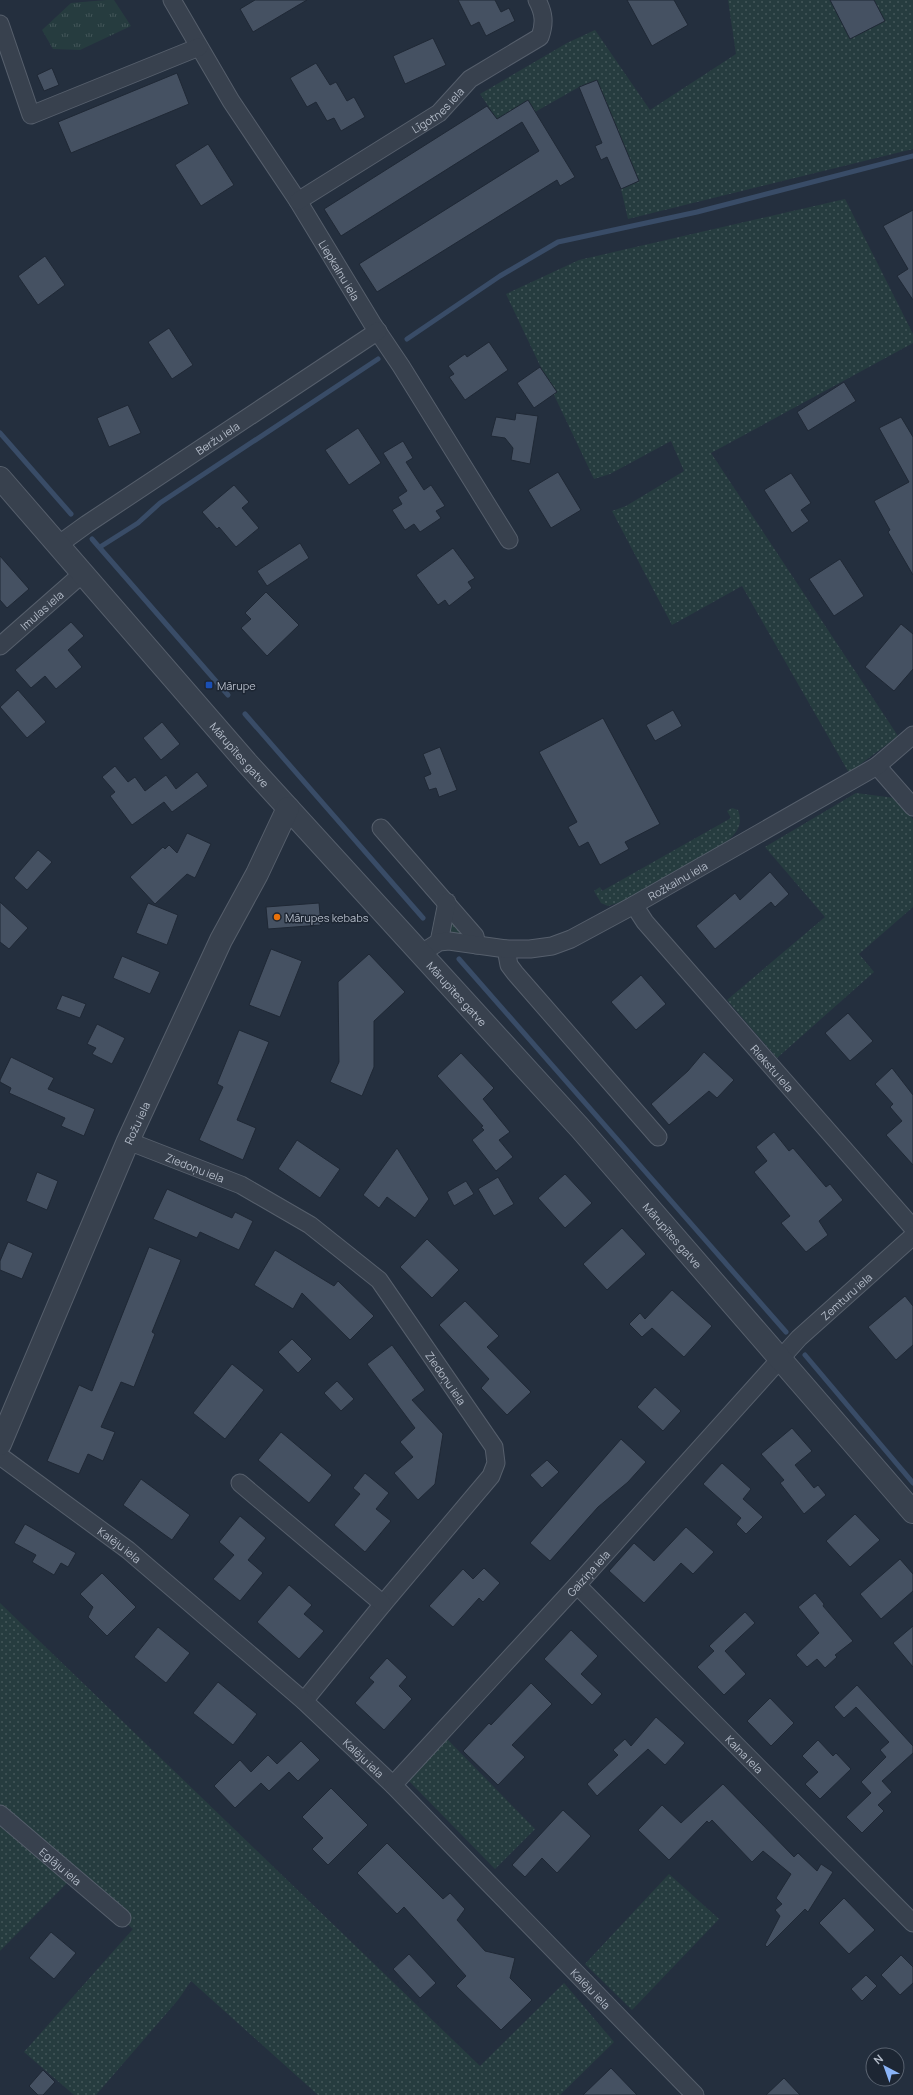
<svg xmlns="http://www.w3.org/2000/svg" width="913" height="2095" font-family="Manrope,sans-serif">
<defs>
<pattern id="grass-dots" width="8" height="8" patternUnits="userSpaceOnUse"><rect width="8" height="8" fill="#263c3f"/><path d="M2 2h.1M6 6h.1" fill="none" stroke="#435659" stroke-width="1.8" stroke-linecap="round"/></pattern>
<pattern id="park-tufts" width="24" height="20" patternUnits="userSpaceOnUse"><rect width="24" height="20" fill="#263c3f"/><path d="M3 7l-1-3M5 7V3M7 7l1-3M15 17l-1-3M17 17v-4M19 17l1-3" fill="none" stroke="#435659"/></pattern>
</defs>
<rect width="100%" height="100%" fill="#242f3e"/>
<!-- grass -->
<g fill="url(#grass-dots)">
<polygon points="728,0 913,0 913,149 628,219 621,189 639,181 597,80 579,87 535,112 497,119 480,94 567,43 595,30 650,110 736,54"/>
<polygon points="845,199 913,334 913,343 711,453 898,736 849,773 742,586 672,625 612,511 626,506 684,471 671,441 610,474 594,479 506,294 579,260"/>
<polygon points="856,793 895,798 913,819 913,907 859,954 874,972 777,1058 727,1000 825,917 765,847"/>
<path d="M 732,808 L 738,810 C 743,824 738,831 728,841 L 621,902 L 608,906 L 601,903 L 594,891 L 600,887 L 602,891 L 731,818 L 727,811 Z"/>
<polygon points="450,914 473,937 451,934 446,931"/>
<polygon points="0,1603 480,2066 564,1983 614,2042 560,2095 318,2095 191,1981 178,2000 96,2095 74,2095 24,2052 133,1929 72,1878 0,1951"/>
<polygon points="447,1739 535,1829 495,1869 409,1781"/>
<polygon points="669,1874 719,1919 632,2010 585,1964"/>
</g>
<!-- park -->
<polygon fill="url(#park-tufts)" points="106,0 114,0 131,26 80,50 53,49 42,30 71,3"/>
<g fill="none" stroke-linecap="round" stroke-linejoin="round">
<!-- stream -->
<g stroke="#394c67" stroke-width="5">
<polyline points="407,339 500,276 558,242 697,212 913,156"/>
<polyline points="0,433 71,514"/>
<polyline points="92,539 228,695"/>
<polyline points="100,547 138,523 160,503 378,359"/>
<polyline points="245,714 423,918"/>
<polyline points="459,959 786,1332"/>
<polyline points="805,1355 913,1483"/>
</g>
</g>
<!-- building -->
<g fill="#455162" stroke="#1f2835">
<polygon points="255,0 307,0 253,32 240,9"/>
<polygon points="458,0 495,0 501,12 509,8 515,21 486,36 479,22 471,26"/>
<polygon points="627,0 674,0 688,25 652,46"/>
<polygon points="830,0 874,0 885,21 850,39"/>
<polygon points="433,38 446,65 405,84 393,56"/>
<polygon points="316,63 330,85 336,82 347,101 354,97 365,117 341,131 334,118 327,121 316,102 307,107 290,78"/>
<polygon points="52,68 59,85 44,91 37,75"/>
<polygon points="177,73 189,104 71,153 58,122"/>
<polygon points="597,80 639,181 621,189 607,157 601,160 595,146 602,143 579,87"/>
<polygon points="528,100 575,177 560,186 557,180 377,292 359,264 539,151 522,122 341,236 324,209 487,106 497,119"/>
<polygon points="208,144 234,185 201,206 175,165"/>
<polygon points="913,210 913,300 897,276 908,269 883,226"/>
<polygon points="45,256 65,285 38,305 18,276"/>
<polygon points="169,328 193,365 172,379 148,342"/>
<polygon points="489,342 508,370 465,400 449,377 454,374 448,366 465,354 467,357"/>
<polygon points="540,367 557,392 534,408 517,383"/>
<polygon points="844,382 856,401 808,431 797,412"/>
<polygon points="128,405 141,433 109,447 97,418"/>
<polygon points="516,413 538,416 530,464 511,460 513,448 505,438 491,436 496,417 515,420"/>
<polygon points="901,417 913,437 913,575 888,532 890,530 874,501 909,482 879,428"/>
<polygon points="358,428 381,463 349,485 325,450"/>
<polygon points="403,441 413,458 406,462 424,490 431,485 445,506 436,511 441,518 420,532 414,524 405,530 392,510 402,504 398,497 407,491 383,453"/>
<polygon points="558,472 581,510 551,528 528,490"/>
<polygon points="791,473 811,503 801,510 809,521 792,533 764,490"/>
<polygon points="234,485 249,502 242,508 259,528 236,547 219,527 217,529 202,512"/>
<polygon points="300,543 309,558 267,586 257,571"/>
<polygon points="453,548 475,578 468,582 472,588 449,606 445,600 438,605 416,575"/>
<polygon points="0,556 29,589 7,608 0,600"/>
<polygon points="840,559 864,596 834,616 809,579"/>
<polygon points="266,592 299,625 267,656 241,628 251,619 245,613"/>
<polygon points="71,622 84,636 68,650 82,667 56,689 45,676 31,688 15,670"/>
<polygon points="901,624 913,634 913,669 894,691 865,667"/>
<polygon points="18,690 46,722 27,738 0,707"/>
<polygon points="673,710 682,726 655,741 646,725"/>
<polygon points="603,718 660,824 625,842 629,849 600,865 588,842 579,847 568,827 577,822 539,752"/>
<polygon points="162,722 180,744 161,760 143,738"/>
<polygon points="440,747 457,790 439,797 436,788 429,790 424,777 431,774 423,754"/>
<polygon points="115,766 128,782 135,777 145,791 166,775 176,789 197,772 208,786 172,812 164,802 132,825 110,796 115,792 102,777"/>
<polygon points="187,833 211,844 195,878 187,874 155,904 130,877 163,847 165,849 169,845 177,853"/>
<polygon points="38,850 52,862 27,890 14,878"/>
<polygon points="770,872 789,894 775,907 771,902 715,949 696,926 735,893 740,900"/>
<polygon points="0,902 28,928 9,949 0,942"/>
<polygon points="148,903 178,915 167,945 136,933"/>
<polygon points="319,903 321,925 268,929 266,907"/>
<polygon points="271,949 302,961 280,1017 249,1005"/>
<polygon points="369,954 405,992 374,1021 374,1067 362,1096 330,1082 339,1062 338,982"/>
<polygon points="122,956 160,972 150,994 113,978"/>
<polygon points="641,975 666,1004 636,1030 611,1002"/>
<polygon points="62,995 86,1004 80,1018 56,1009"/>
<polygon points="848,1013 873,1041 850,1061 825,1033"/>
<polygon points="97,1024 125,1038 112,1064 92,1054 96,1048 87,1044"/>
<polygon points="239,1030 269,1042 237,1120 256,1128 243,1160 199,1140 223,1087 217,1084"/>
<polygon points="704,1052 734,1080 717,1098 709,1091 669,1125 651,1104 688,1071"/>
<polygon points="461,1053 494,1088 483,1099 510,1132 499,1140 513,1157 496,1171 472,1140 484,1130 481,1127 483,1126 437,1076"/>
<polygon points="11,1057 54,1078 48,1089 95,1109 84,1136 61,1126 65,1118 9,1093 11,1088 0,1082 0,1080"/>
<polygon points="892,1068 913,1095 913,1165 886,1135 902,1121 890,1107 893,1104 875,1084"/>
<polygon points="774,1132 789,1151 793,1148 826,1187 830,1184 843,1200 819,1221 828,1235 806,1252 781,1223 790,1216 754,1172 767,1161 756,1147"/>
<polygon points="297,1140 340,1169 320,1198 278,1169"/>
<polygon points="397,1148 429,1199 415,1218 387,1197 379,1208 363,1195"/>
<polygon points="37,1172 58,1181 47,1210 26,1201"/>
<polygon points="565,1174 592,1203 565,1228 538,1198"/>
<polygon points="498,1177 514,1204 494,1216 478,1189"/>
<polygon points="466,1181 474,1194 454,1206 447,1192"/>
<polygon points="167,1189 232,1218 235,1212 253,1221 239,1250 200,1232 197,1238 153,1219"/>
<polygon points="622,1228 646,1254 607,1290 583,1264"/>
<polygon points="427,1239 459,1270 432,1298 400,1267"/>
<polygon points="8,1242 33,1253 22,1279 0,1270 0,1261"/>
<polygon points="149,1247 181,1260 152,1332 155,1334 134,1387 121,1382 101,1427 115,1432 103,1461 88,1454 79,1474 47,1461 79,1385 92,1391"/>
<polygon points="275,1250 334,1286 338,1281 374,1316 350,1340 302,1293 293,1309 254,1285"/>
<polygon points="672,1290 712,1326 684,1357 652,1328 642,1337 629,1324 640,1313 645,1319"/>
<polygon points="905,1296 913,1306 913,1345 896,1360 868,1327"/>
<polygon points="465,1301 499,1336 487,1347 531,1392 507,1415 481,1388 489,1379 439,1325"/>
<polygon points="292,1339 312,1359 298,1373 278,1352"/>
<polygon points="392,1345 425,1390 412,1400 443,1434 435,1484 418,1500 394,1473 413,1457 400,1442 415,1428 367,1364"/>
<polygon points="232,1364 264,1390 225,1439 193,1413"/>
<polygon points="337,1381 354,1399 341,1411 324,1393"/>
<polygon points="655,1387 681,1411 663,1431 637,1407"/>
<polygon points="792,1428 812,1451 795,1465 814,1488 818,1485 826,1495 804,1514 780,1483 784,1480 761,1454"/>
<polygon points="281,1432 332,1475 309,1503 258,1460"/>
<polygon points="621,1439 646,1462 628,1482 598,1507 550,1561 530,1543"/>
<polygon points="547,1460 559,1472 542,1488 530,1475"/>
<polygon points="722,1463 751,1489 743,1499 763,1517 746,1534 736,1524 741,1518 703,1484"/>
<polygon points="365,1473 389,1493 376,1509 391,1521 365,1552 334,1525 360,1494 353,1488"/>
<polygon points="141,1479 190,1515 172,1540 123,1505"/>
<polygon points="855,1514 880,1540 850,1567 826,1541"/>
<polygon points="240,1516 266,1538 248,1560 263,1573 240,1601 213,1579 234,1555 219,1542"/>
<polygon points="25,1524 76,1553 68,1567 61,1563 54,1575 32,1562 36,1555 14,1543"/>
<polygon points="686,1527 714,1552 693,1574 681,1563 644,1603 609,1571 634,1543 654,1561"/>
<polygon points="900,1559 913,1574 913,1591 881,1619 860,1594"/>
<polygon points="484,1568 500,1583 483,1602 479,1598 453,1627 429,1606 463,1569 473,1579"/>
<polygon points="102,1573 136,1607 107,1636 88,1617 93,1607 80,1594"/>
<polygon points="289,1585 312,1605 304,1614 324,1631 299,1659 257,1622"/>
<polygon points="815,1593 824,1604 823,1606 853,1641 835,1655 837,1657 825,1668 817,1659 807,1667 796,1655 819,1633 798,1607"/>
<polygon points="745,1612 755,1623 725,1651 746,1674 724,1695 697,1667 714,1651 709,1646"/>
<polygon points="913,1626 913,1667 893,1643"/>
<polygon points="158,1627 190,1653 166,1683 134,1657"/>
<polygon points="571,1630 598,1656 581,1674 602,1694 592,1705 544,1659"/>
<polygon points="387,1658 407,1677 399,1686 412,1699 384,1730 355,1703 374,1682 369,1678"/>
<polygon points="218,1682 257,1714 233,1745 193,1713"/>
<polygon points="531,1683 552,1704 512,1745 525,1757 498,1785 463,1751 489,1723 491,1725"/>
<polygon points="857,1685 913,1746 913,1753 882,1781 892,1792 878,1805 884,1811 862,1833 846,1817 871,1793 861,1782 886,1757 880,1750 889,1742 856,1707 844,1718 834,1707"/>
<polygon points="770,1698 794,1723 771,1746 747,1721"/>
<polygon points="656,1717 685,1743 665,1765 648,1749 597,1796 587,1784 618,1755 613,1750 625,1739 631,1746"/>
<polygon points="818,1740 833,1756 836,1753 851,1769 820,1799 805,1784 818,1772 802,1756"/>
<polygon points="301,1741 320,1760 298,1781 289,1772 269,1791 261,1783 235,1808 214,1786 240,1760 251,1772 268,1755 277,1764"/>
<polygon points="723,1784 794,1857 798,1853 817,1871 821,1864 833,1872 808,1912 805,1909 767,1947 765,1945 780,1916 775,1910 782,1904 776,1898 791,1874 763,1851 752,1862 712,1820 709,1823 707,1821 669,1860 638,1830 662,1805 681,1823"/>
<polygon points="331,1788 368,1825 328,1865 312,1849 323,1838 302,1817"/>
<polygon points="563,1810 591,1836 557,1873 542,1858 525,1877 512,1865"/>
<polygon points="387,1843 443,1899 450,1893 465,1909 457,1920 485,1951 515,1958 510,1978 532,2000 501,2030 456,1986 466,1976 404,1907 397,1914 357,1873"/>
<polygon points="844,1898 875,1930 849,1954 819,1923"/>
<polygon points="51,1932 76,1953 54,1979 29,1958"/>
<polygon points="409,1954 436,1983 420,1998 393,1969"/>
<polygon points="901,1955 913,1967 913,1983 900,1995 881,1975"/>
<polygon points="866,1975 877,1986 862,2001 851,1989"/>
<polygon points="611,2068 637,2095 583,2095"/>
<polygon points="43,2070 55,2082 43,2095 38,2095 29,2086"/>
<polygon points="784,2078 800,2095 766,2095"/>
</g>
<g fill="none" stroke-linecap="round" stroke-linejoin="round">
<defs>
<g id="minor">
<path id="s1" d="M 172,0 L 231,101 L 298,201 L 372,323 L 401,366 L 509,540"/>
<polyline points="0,24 31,115 199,47"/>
<path id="s2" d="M 298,201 L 439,113 L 470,79 L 540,37 C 545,23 544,13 537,0"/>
<path id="s3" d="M 58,545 L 87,524 L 378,331"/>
<path id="s4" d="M 0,646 L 82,574"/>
<polyline points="877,766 913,807"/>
<polyline points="381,828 475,936 477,945"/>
<path id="s5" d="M 634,905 L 645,922 L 913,1228"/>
<polyline points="439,942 447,902"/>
<polyline points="506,949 509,965 515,973 658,1137"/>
<path id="s6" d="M 420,954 L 439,942 L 449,941 L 506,949 L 530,949 L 552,946 L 571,939 L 634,905 L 877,766 L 913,735"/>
<path id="s7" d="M 128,1141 L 241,1185 L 310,1225 L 379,1280 L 494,1447 L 496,1463 L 491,1476 L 383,1604 L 304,1701"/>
<path id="s8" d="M 0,1456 L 128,1550 L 304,1701 L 393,1785 L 695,2095"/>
<polyline points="240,1483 383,1604"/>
<path id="s9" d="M 577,1585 L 913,1923"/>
<path id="s10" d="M 393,1785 L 577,1585 L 799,1338 L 913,1236"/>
<path id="s11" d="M 0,1814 L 122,1918"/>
</g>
<g id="tertiary">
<path id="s12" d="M 0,478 L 247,763 L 580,1128 L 913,1512"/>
<path id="s13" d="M 0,1444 L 128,1141 L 221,940 L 257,874 L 288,808"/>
</g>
</defs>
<!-- minor casing -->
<use href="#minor" stroke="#565f6c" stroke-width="19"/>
<!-- tertiary casing -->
<use href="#tertiary" stroke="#565f6c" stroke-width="24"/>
<!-- minor -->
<use href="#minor" stroke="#38414e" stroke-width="17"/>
<!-- tertiary -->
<use href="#tertiary" stroke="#38414e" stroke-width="22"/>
</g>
<!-- markers -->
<rect fill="#1a4fb4" stroke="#1d2633" stroke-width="1.5" x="205" y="681" width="8" height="8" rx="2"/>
<circle fill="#e8710a" stroke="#1d2633" stroke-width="1.5" cx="277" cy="917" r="4"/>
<g text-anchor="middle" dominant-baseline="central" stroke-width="3" stroke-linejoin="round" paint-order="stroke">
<!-- street labels -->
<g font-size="11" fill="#b4bcc9" stroke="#1d2633">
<text stroke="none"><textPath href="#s2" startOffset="167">Līgotnes iela</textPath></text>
<text stroke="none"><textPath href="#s1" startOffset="318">Liepkalnu iela</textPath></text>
<text stroke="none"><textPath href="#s3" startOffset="192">Beržu iela</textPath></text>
<text stroke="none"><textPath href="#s4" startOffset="55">Imulas iela</textPath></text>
<text stroke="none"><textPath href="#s12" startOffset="366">Mārupītes gatve</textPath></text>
<text stroke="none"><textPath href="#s6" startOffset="278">Rožkalnu iela</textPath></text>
<text stroke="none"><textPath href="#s12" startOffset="689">Mārupītes gatve</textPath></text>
<text stroke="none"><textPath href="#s5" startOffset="214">Riekstu iela</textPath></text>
<text stroke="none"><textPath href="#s13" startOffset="349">Rožu iela</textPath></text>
<text stroke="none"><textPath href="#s7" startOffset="72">Ziedoņu iela</textPath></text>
<text stroke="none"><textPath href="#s12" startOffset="1013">Mārupītes gatve</textPath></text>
<text stroke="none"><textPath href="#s10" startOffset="667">Zemturu iela</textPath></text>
<text stroke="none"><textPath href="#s7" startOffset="408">Ziedoņu iela</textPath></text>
<text stroke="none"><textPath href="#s8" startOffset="149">Kalēju iela</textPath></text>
<text stroke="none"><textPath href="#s10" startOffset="288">Gaiziņa iela</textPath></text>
<text stroke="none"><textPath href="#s9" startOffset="238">Kalna iela</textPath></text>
<text stroke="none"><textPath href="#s8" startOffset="473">Kalēju iela</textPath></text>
<text stroke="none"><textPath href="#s11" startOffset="80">Eglāju iela</textPath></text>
<text stroke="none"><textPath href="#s8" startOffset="797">Kalēju iela</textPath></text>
</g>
<!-- poi labels -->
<g font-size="11" fill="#b4bcc9" stroke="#1d2633" text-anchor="start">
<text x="217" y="685">Mārupe</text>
<text x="285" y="917">Mārupes kebabs</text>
</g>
</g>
<!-- north arrow -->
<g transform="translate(885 2067) rotate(319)"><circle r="19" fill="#1d2633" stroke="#59626f"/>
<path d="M0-3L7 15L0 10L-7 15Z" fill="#8ab4f8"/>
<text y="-6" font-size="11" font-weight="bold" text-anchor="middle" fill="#b4bcc9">N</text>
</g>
</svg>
